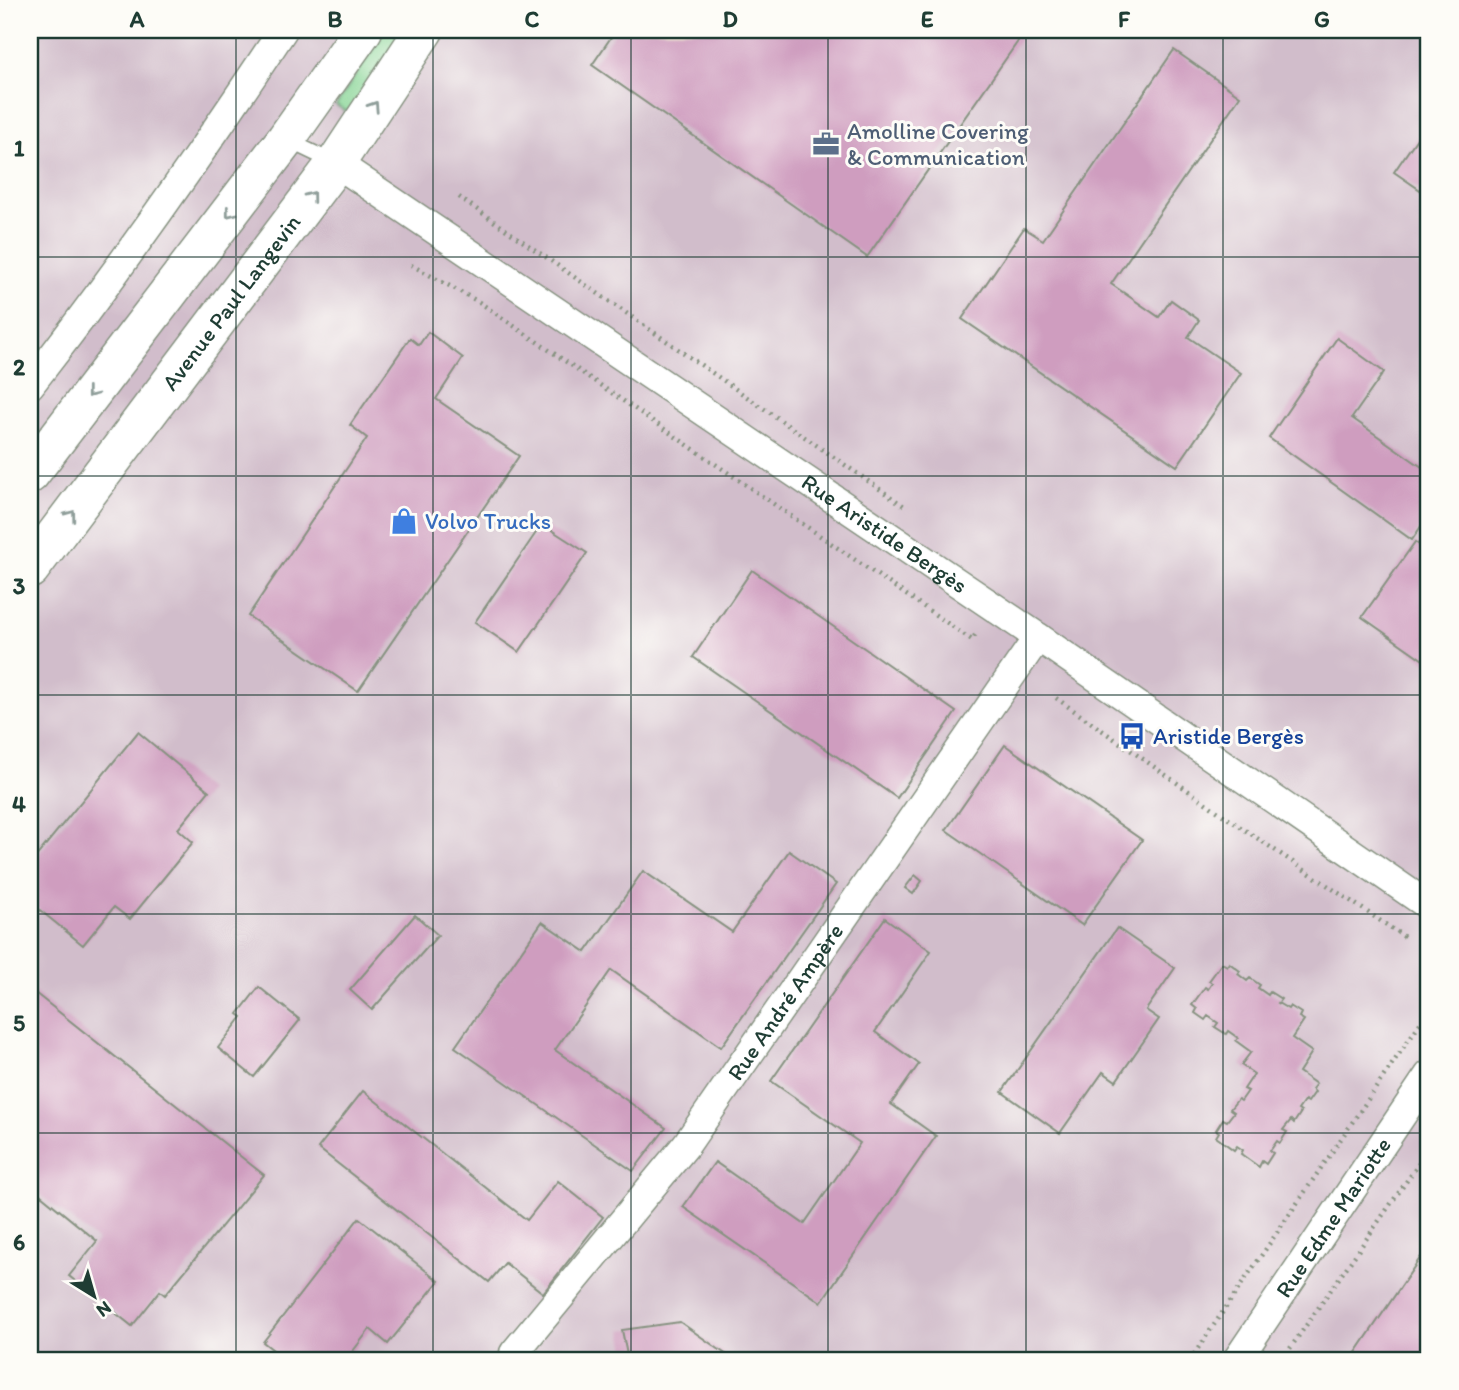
<svg xmlns="http://www.w3.org/2000/svg" width="1459" height="1390" font-family="Itim,sans-serif">
<rect width="100%" height="100%" fill="#fdfcf7"/>
<filter id="ink" filterUnits="userSpaceOnUse"><feTurbulence type="fractalNoise" baseFrequency=".0143" numOctaves="2"/><feDisplacementMap in="SourceGraphic" scale="14" xChannelSelector="R" yChannelSelector="G"/><feConvolveMatrix kernelMatrix="1 2 1 2 8 2 1 2 1" color-interpolation-filters="sRGB"/></filter>
<filter id="wash" filterUnits="userSpaceOnUse"><feTurbulence type="fractalNoise" baseFrequency=".00686" numOctaves="4" result="noise"/><feDisplacementMap in="SourceGraphic" scale="28" xChannelSelector="R" yChannelSelector="G"/><feGaussianBlur stdDeviation="1.57" result="paint"/><feColorMatrix in="noise" values="0 0 0 0 0 0 0 0 0 0 0 0 0 0 0 0 0 1.4 0 .05"/><feComposite in="paint" operator="in"/></filter>
<g filter="url(#wash)">
<rect width="100%" height="100%" fill="#eee8cb"/>
<!-- industrial -->
<rect fill="#d1bdcb" x="30" y="30" width="1399" height="1330"/>
<!-- green -->
<polygon fill="#85d494" stroke="#528864" stroke-width="2" points="385,30 410,30 361,102 347,112 336,105"/>
<g id="blocks">
<!-- building -->
<g fill="#cf9dbf">
<polygon points="616,30 1010,30 1021,37 867,257 592,65"/>
<polygon points="1174,50 1240,96 1111,284 1159,317 1171,300 1199,320 1188,337 1241,373 1177,466 962,319 1024,228 1043,240"/>
<polygon points="1418,137 1429,145 1429,196 1394,172"/>
<polygon points="428,332 463,358 436,399 519,456 358,691 248,616 367,438 350,425 410,338 419,345"/>
<polygon points="1337,338 1384,372 1352,418 1429,472 1429,514 1412,540 1269,438"/>
<polygon points="542,524 587,553 519,652 475,622"/>
<polygon points="1415,542 1429,552 1429,664 1362,617"/>
<polygon points="752,570 956,712 897,798 693,657"/>
<polygon points="138,732 209,791 178,829 193,842 130,919 114,907 83,945 30,902 30,864"/>
<polygon points="1005,745 1142,840 1082,925 946,830"/>
<polygon points="789,851 836,884 721,1047 611,970 555,1050 666,1128 633,1171 455,1047 542,922 586,952 643,871 732,932"/>
<polygon points="915,875 922,881 913,894 905,888"/>
<polygon points="415,915 438,935 372,1010 350,990"/>
<polygon points="885,918 931,951 875,1032 919,1064 891,1104 936,1136 821,1302 683,1207 715,1162 804,1224 860,1143 771,1081"/>
<polygon points="1117,928 1175,968 1146,1010 1159,1019 1116,1081 1103,1072 1060,1133 1002,1092"/>
<polygon points="1222,963 1227,966 1229,963 1240,971 1238,974 1247,981 1250,978 1260,985 1258,988 1268,995 1270,992 1281,999 1278,1003 1288,1009 1290,1006 1301,1013 1299,1017 1304,1020 1292,1038 1312,1052 1299,1072 1316,1084 1312,1089 1315,1092 1308,1102 1305,1100 1298,1110 1301,1112 1294,1123 1291,1120 1283,1130 1287,1132 1280,1143 1277,1141 1270,1151 1273,1153 1266,1164 1262,1161 1259,1167 1241,1154 1243,1150 1237,1146 1234,1150 1216,1137 1219,1132 1216,1130 1223,1119 1227,1121 1234,1112 1230,1109 1238,1099 1241,1101 1248,1091 1244,1089 1254,1074 1241,1065 1251,1052 1236,1041 1238,1038 1228,1031 1226,1034 1215,1027 1218,1023 1208,1016 1205,1020 1195,1013 1197,1009 1192,1005 1205,987 1208,989 1212,983 1209,981"/>
<polygon points="259,987 300,1020 254,1077 218,1048 242,1017 238,1014"/>
<polygon points="30,989 264,1175 165,1295 160,1291 132,1326 69,1276 97,1241 30,1186"/>
<polygon points="363,1091 527,1220 558,1181 603,1217 543,1293 505,1263 489,1282 318,1148"/>
<polygon points="359,1218 439,1281 388,1344 370,1329 346,1360 286,1360 263,1342"/>
<polygon points="1429,1245 1429,1360 1351,1360"/>
<polygon points="680,1322 734,1360 628,1360 622,1330"/>
</g>
</g>
</g>
<g filter="url(#ink)">
<use href="#blocks" fill-opacity="0" stroke="#869280" stroke-width="2"/>
<g fill="none" stroke-linecap="round" stroke-linejoin="round">
<defs>
<polyline id="service" points="287,140 335,163"/>
<g id="minor">
<path id="s1" d="M 336,163 L 1038,637 L 1429,906"/>
<path d="M 30,385 C 120,270 203,151 283,30"/>
<path id="s2" d="M 514,1353 L 686,1145 L 1038,637"/>
<path id="s3" d="M 1237,1360 L 1429,1075"/>
</g>
<g id="secondary">
<polyline points="30,474 286,139 363,30"/>
<path id="s4" d="M 30,569 L 336,163 L 424,30"/>
</g>
</defs>
<!-- service casing -->
<use href="#service" stroke="#869280" stroke-width="17"/>
<!-- minor casing -->
<use href="#minor" stroke="#869280" stroke-width="31"/>
<!-- secondary casing -->
<use href="#secondary" stroke="#869280" stroke-width="41"/>
<!-- path -->
<g stroke="#869280" stroke-width="4.5" stroke-dasharray="2 5" stroke-linecap="butt">
<polyline points="459,197 907,508"/>
<polyline points="411,265 479,302 972,640 977,632"/>
<polyline points="1056,698 1230,820 1406,938"/>
<polyline points="1190,1360 1429,1010"/>
<polyline points="1282,1360 1429,1149"/>
</g>
<!-- service -->
<use href="#service" stroke="#fff" stroke-width="14"/>
<!-- minor -->
<use href="#minor" stroke="#fff" stroke-width="28"/>
<!-- secondary -->
<use href="#secondary" stroke="#fff" stroke-width="38"/>
</g>
<!-- one-way arrows -->
<defs><path id="oneway-chevron" d="M-2-3.5L2.5 0L-2 3.5" fill="none" stroke-width="1.6" stroke-linecap="round" stroke-linejoin="round" transform="scale(1.75)"/></defs>
<g stroke="#8f9e9a">
<use href="#oneway-chevron" transform="translate(374 106) rotate(-57)"/>
<use href="#oneway-chevron" transform="translate(311 196) rotate(-53)"/>
<use href="#oneway-chevron" transform="translate(230 213) rotate(128)"/>
<use href="#oneway-chevron" transform="translate(91 393) rotate(128)"/>
<use href="#oneway-chevron" transform="translate(71 515) rotate(-53)"/>
</g>
</g>
<!-- grid -->
<path fill="none" stroke="#1f3d34" stroke-width="2" stroke-opacity="0.55" d="M 236,30 L 236,1360M 433,30 L 433,1360M 631,30 L 631,1360M 828,30 L 828,1360M 1026,30 L 1026,1360M 1223,30 L 1223,1360M 30,257 L 1429,257M 30,476 L 1429,476M 30,695 L 1429,695M 30,914 L 1429,914M 30,1133 L 1429,1133"/>
<!-- icons -->
<defs>
<symbol id="office-bare" viewBox="-9 -9 18 18"><path d="M-6-3h4V-5.5h4V-3h4V5H-6ZM-1-4.5V-3h2v-1.5ZM-6 0V1H6V0Z" fill="#5c6f8a" stroke="#fdfcf7" stroke-width="2.5" paint-order="stroke"/></symbol>
<symbol id="shop-bare" viewBox="-9 -9 18 18"><path d="M-5-2.5h2.3a2.7 3.5 0 0 1 5.4 0H5L5.5 6h-11ZM-1.5-2.5h3a1.5 2.3 0 0 0-3 0Z" fill="#3f7fe0" stroke="#fdfcf7" stroke-width="2.5" paint-order="stroke"/></symbol>
<symbol id="bus-bare" viewBox="-9 -9 18 18"><path d="M-5-6H5V4H4V6H2V4H-2V6H-4V4H-5ZM-3.5-4V0h7V-4ZM-3.5 1.2v1.5H-2V1.2ZM2 1.2v1.5H3.5V1.2Z" fill="#1a4fb4" stroke="#fdfcf7" stroke-width="2.5" paint-order="stroke"/></symbol>
</defs>
<g fill-rule="evenodd">
<use href="#office-bare" x="807" y="125" width="38" height="38"/>
<use href="#shop-bare" x="385" y="502" width="38" height="38"/>
<use href="#bus-bare" x="1113" y="717" width="38" height="38"/>
</g>
<g text-anchor="middle" dominant-baseline="central" stroke-width="6" stroke-linejoin="round" paint-order="stroke">
<!-- service labels -->
<g font-size="23" fill="#4e5e75" stroke="#fdfcf7" text-anchor="start">
<text x="847" y="131">Amolline Covering<tspan x="847" dy="26">&amp; Communication</tspan></text>
</g>
<!-- street labels -->
<g font-size="23" fill="#1f3d34" stroke="#fdfcf7">
<text stroke="none"><textPath href="#s4" startOffset="334">Avenue Paul Langevin</textPath></text>
<text stroke="none"><textPath href="#s1" startOffset="662">Rue Aristide Bergès</textPath></text>
<text stroke="none"><textPath href="#s2" startOffset="444">Rue André Ampère</textPath></text>
<text stroke="none"><textPath href="#s3" startOffset="172">Rue Edme Mariotte</textPath></text>
</g>
<!-- shop labels -->
<g font-size="23" fill="#366cbe" stroke="#fdfcf7" text-anchor="start">
<text x="425" y="521">Volvo Trucks</text>
</g>
<!-- transit labels -->
<g font-size="23" fill="#164399" stroke="#fdfcf7" text-anchor="start">
<text x="1153" y="736">Aristide Bergès</text>
</g>
</g>
<!-- margin -->
<rect width="1459" height="1390" fill="none" stroke="#fdfcf7" stroke-width="77"/>
<!-- north arrow -->
<g transform="translate(94 1296) rotate(143)" stroke="#fdfcf7" stroke-width="5" paint-order="stroke">
<path d="M0-5L12 26L0 18L-12 26Z" fill="#1f3d34"/>
<text y="-10" font-size="19" font-weight="bold" text-anchor="middle" fill="#1f3d34">N</text>
</g>
<rect x="38" y="38" width="1382" height="1314" fill="none" stroke="#1f3d34" stroke-width="2.5"/>
<g font-size="23" text-anchor="middle" font-weight="bold" fill="#1f3d34">
<text x="137" y="27">A</text>
<text x="335" y="27">B</text>
<text x="532" y="27">C</text>
<text x="730" y="27">D</text>
<text x="927" y="27">E</text>
<text x="1124" y="27">F</text>
<text x="1322" y="27">G</text>
<text x="19" y="156">1</text>
<text x="19" y="375">2</text>
<text x="19" y="594">3</text>
<text x="19" y="812">4</text>
<text x="19" y="1031">5</text>
<text x="19" y="1250">6</text>
</g>
</svg>
